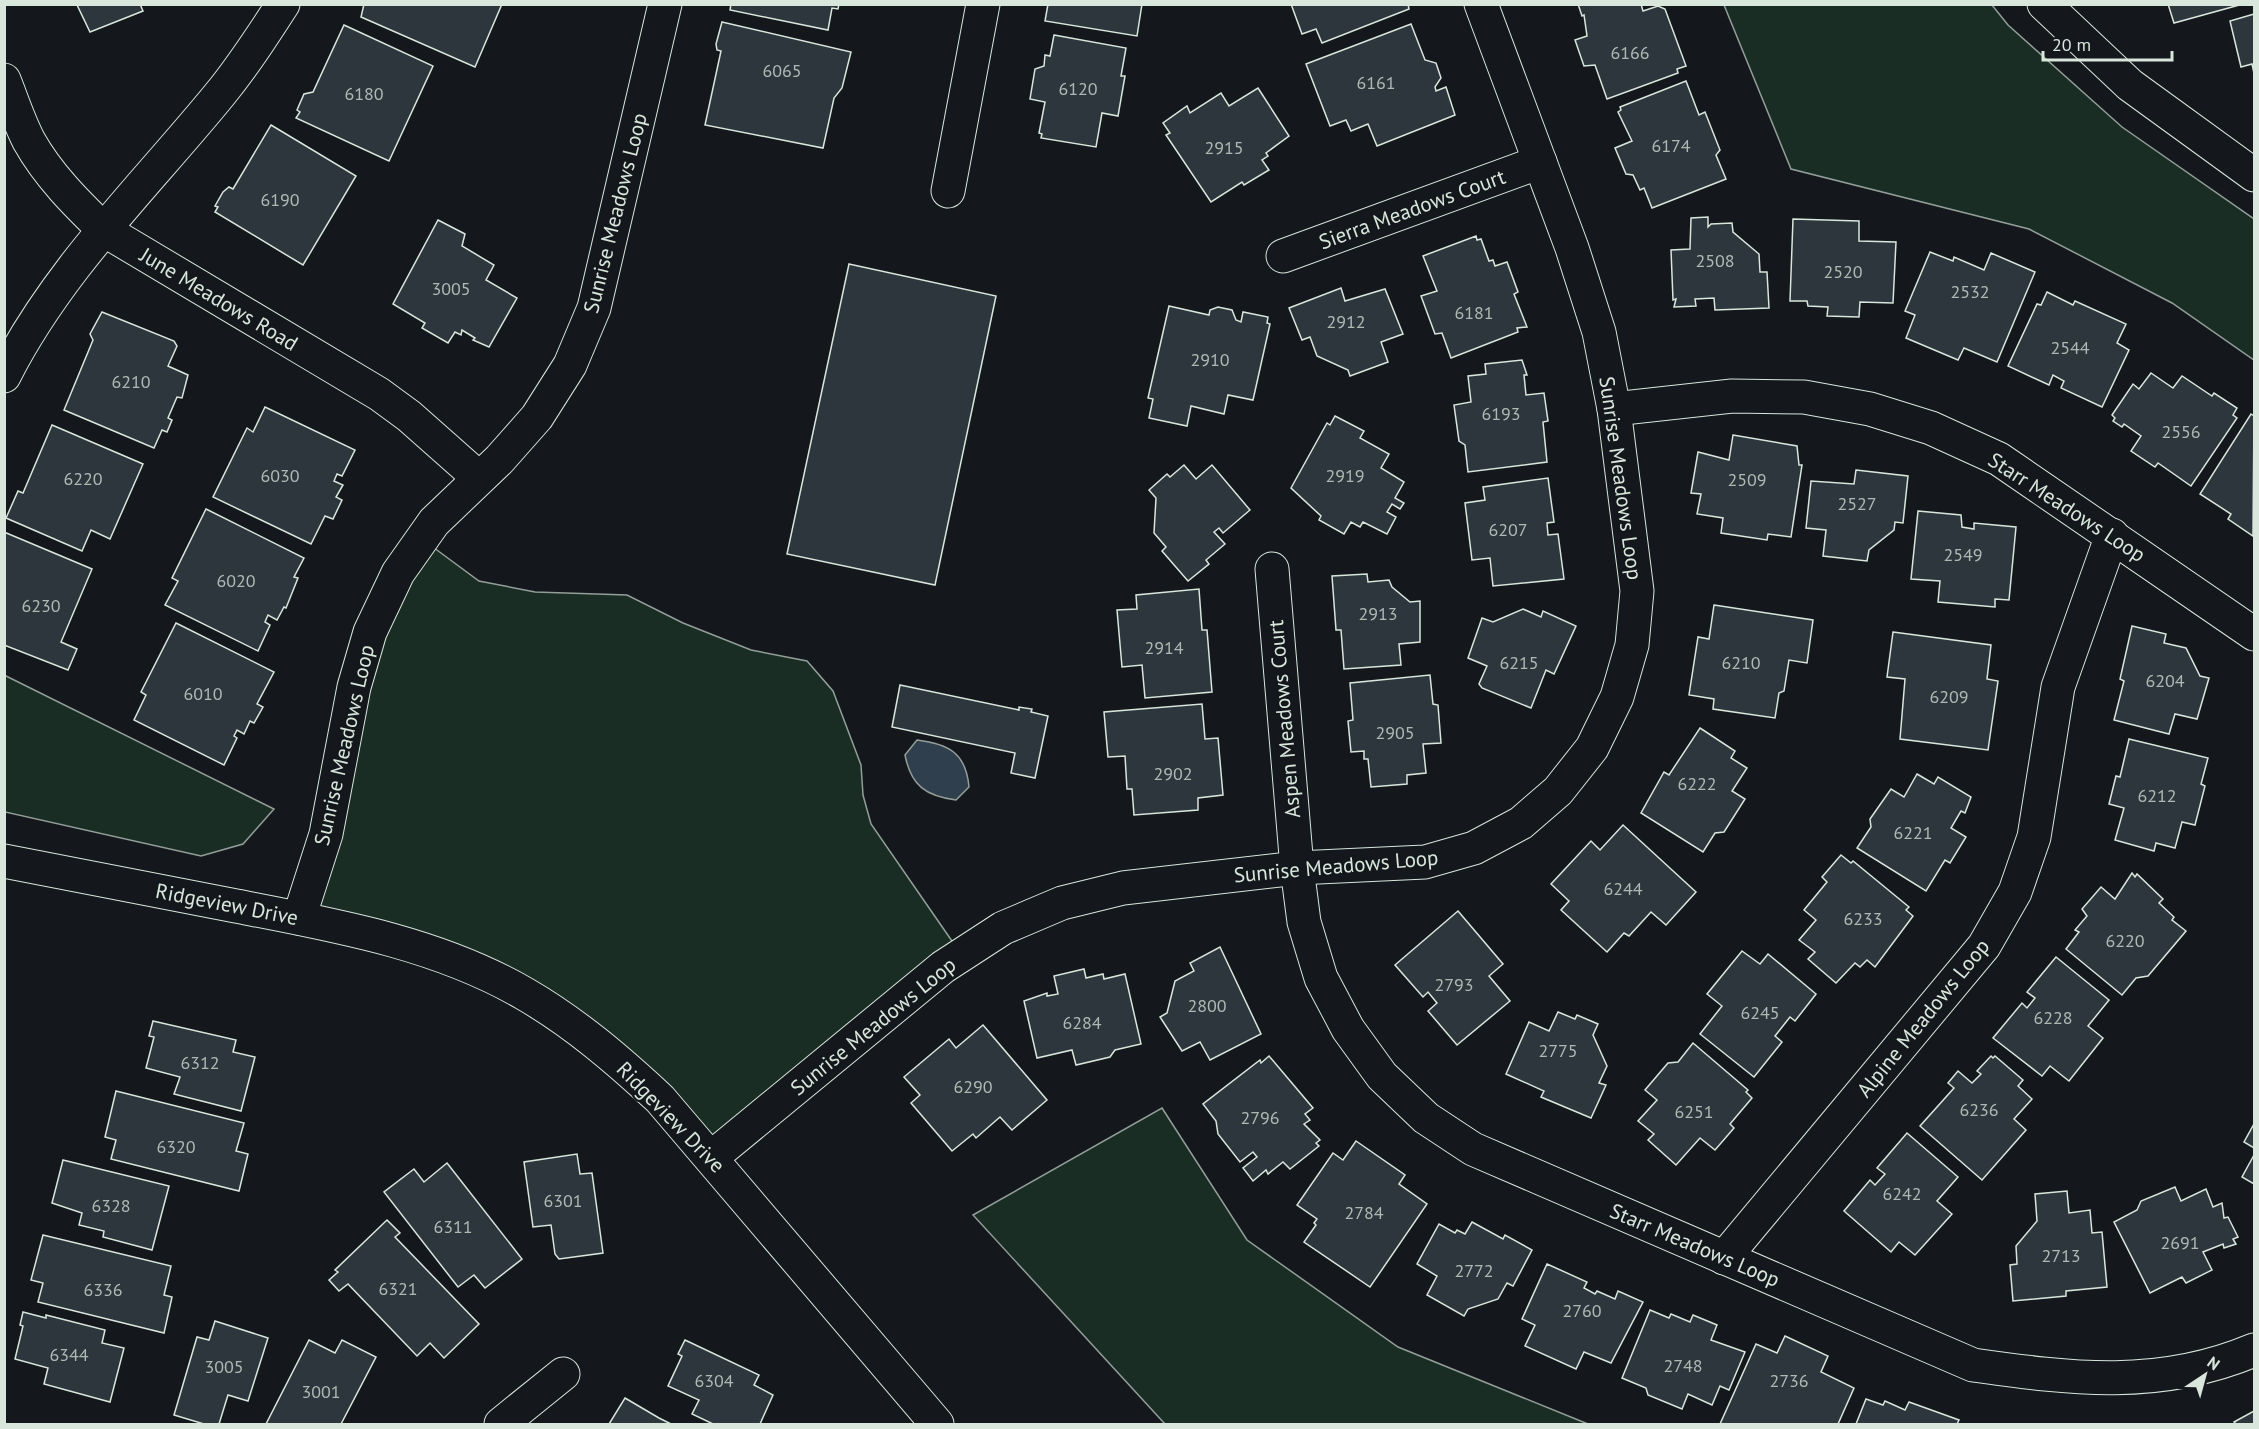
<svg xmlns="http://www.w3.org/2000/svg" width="2259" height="1429" font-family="'PT Sans',sans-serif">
<rect width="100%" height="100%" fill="#14181c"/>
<!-- green -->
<g fill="#1a2d24" stroke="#939e99" stroke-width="1.5">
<polygon points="1724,5 1992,5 2008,25 2122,127 2254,219 2254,360 2172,303 2029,229 1791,169"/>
<polygon points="422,539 479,581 535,592 627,595 683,623 751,650 807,661 833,691 861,765 863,795 871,824 954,944 712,1157 524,993 299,918 354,687"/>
<polygon points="4,675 274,809 243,844 201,856 5,812"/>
<polygon points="1162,1108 1247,1240 1398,1347 1588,1424 1165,1424 973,1215"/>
</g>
<!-- water -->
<path fill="#2f3f4d" stroke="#939e99" stroke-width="1.5" d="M 917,740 C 949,744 966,753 969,787 L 956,800 C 926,796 911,786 905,755 Z"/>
<!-- building -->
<g fill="#2c363c" stroke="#d8e6dc" stroke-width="1.5">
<polygon points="72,4 140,4 143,11 90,32 77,5"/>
<polygon points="364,4 502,4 475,67 361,17"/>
<polygon points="731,4 839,4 838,9 832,8 828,30 730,10"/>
<polygon points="1048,4 1142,4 1137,36 1045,21"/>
<polygon points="1291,4 1408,4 1409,9 1322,43 1316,29 1302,34"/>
<polygon points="1578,4 1641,4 1643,11 1658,6 1665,9 1686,66 1677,69 1678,73 1607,99 1595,65 1584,66 1575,40 1587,36 1584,15 1582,16"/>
<polygon points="2168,4 2243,4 2174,23"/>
<polygon points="2254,14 2254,73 2252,64 2241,67 2230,21"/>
<polygon points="722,22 851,52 842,88 834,98 823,148 705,125 721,51 717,50 716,44"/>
<polygon points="1411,24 1425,60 1436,63 1441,78 1435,87 1436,91 1446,87 1455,115 1377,146 1368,124 1351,131 1346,120 1330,126 1306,64"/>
<polygon points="344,25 433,66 389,161 296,118 300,112 297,110 304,94 313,92"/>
<polygon points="1054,35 1126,48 1121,76 1125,76 1118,116 1102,113 1096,147 1041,138 1042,134 1039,133 1045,102 1030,99 1035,69 1044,66 1045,55 1050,56"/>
<polygon points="1686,81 1699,115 1705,112 1720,150 1716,155 1726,179 1652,208 1644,188 1640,190 1633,175 1626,174 1615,148 1632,141 1618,112 1621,110 1620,107"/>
<polygon points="1258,88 1289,136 1266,153 1268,156 1262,160 1269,170 1244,185 1242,182 1211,202 1166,135 1170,133 1163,123 1187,106 1190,113 1221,93 1229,106"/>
<polygon points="271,125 356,176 303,265 215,212 218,207 215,206 223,192 229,187 233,189"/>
<polygon points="1708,217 1708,227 1711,224 1732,223 1733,232 1759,254 1760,272 1767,272 1769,308 1715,310 1714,298 1695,299 1696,306 1674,307 1676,299 1673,300 1671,250 1690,249 1691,218"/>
<polygon points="1793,219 1859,221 1859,241 1896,242 1893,303 1860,302 1859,317 1827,316 1828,307 1808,306 1807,301 1790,301"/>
<polygon points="438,220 465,234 462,246 494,265 486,280 517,298 489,347 473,340 475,338 462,330 461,335 455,332 448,343 422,328 425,323 393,304"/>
<polygon points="1476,236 1477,240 1481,239 1489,261 1493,260 1495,266 1507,262 1518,292 1514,294 1527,327 1517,328 1518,332 1451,358 1442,333 1435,334 1421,296 1437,291 1423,256"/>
<polygon points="1930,252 1953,261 1954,257 1984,270 1991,253 2035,272 1997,362 1964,348 1958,360 1906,338 1915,315 1905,311"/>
<polygon points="849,264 996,296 935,585 787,554"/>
<polygon points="1341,288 1345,301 1385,289 1403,334 1381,342 1388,362 1350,376 1348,370 1317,356 1310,337 1302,340 1289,308"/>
<polygon points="2047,292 2073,305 2075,301 2126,324 2117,343 2129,350 2102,407 2061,388 2064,381 2053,375 2049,385 2008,366 2037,304 2041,305"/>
<polygon points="1169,306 1209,315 1210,310 1218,307 1232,310 1236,320 1241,322 1243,312 1268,317 1267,323 1270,324 1253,400 1228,395 1224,414 1191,406 1187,426 1149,418 1153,399 1148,398"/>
<polygon points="102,312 174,341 177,346 168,366 188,375 182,398 177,397 168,418 172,420 167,432 162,430 154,448 64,410 93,340 90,334"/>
<polygon points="1522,360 1527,375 1524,375 1526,395 1544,393 1548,421 1543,422 1547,462 1468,472 1465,445 1459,441 1454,405 1471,402 1468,376 1486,374 1485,364"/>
<polygon points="2151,373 2173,388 2182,376 2212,396 2214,393 2237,408 2233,415 2237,418 2191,486 2158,463 2155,467 2131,451 2141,436 2124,424 2122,427 2113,421 2115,418 2112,415 2133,384 2139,389"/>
<polygon points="265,407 355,450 342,476 337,474 334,481 343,485 336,497 342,500 333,519 325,516 311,544 213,497 247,428 253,432"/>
<polygon points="2251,414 2254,416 2253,536 2228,519 2231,514 2200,494"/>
<polygon points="1335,416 1364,431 1360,438 1389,454 1381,468 1404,482 1395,498 1404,503 1400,509 1392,504 1387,512 1396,517 1387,534 1363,522 1360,527 1351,522 1344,534 1319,520 1321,516 1291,488 1327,423 1330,425"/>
<polygon points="52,425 143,464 110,539 91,530 82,551 6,518 18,491 23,493"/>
<polygon points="1733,435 1797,446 1799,465 1802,465 1791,537 1768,534 1767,540 1721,533 1723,518 1697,514 1701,494 1691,493 1698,452 1729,460"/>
<polygon points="1184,465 1196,479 1212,465 1250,510 1223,533 1219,528 1214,532 1225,544 1206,560 1209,564 1188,581 1162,551 1166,547 1154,533 1156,498 1149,490 1167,474 1170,477"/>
<polygon points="1856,470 1908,476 1903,523 1895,522 1894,530 1869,550 1867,561 1823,556 1826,530 1806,528 1811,481 1854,484"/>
<polygon points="1548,478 1554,522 1547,523 1548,535 1558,534 1564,579 1493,586 1490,558 1472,560 1465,503 1485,500 1483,487"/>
<polygon points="206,509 304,558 294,577 298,578 286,608 284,607 277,620 268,615 265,622 270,625 258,651 165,605 178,581 172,578"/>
<polygon points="1918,511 1961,515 1962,527 1974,529 1974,523 2016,527 2009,600 1995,599 1995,607 1938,602 1940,581 1911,579"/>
<polygon points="4,532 92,569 61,642 77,649 68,670 4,645"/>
<polygon points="1367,574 1368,582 1389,580 1392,587 1410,602 1420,601 1420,642 1399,644 1401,665 1344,669 1341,630 1336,630 1332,576"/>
<polygon points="1199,589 1202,630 1207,630 1212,692 1145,698 1142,665 1122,667 1117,610 1137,609 1136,595"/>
<polygon points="1714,605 1813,620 1807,663 1789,660 1784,691 1779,693 1775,718 1713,709 1714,699 1689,695 1698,637 1709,639"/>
<polygon points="1523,609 1541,617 1543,611 1576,626 1554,674 1546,670 1531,708 1482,688 1479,684 1487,666 1468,658 1482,618 1493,622"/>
<polygon points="176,623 274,672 257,704 263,707 254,723 250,721 244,734 237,730 234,736 237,738 224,765 134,720 146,695 141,692"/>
<polygon points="2132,626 2166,634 2164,643 2186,648 2200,676 2209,678 2197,719 2175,714 2169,734 2114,720 2124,681 2120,679"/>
<polygon points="1893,632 1991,645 1987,679 1998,681 1988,750 1900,739 1905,679 1887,677"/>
<polygon points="1430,675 1433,704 1438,705 1441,743 1423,744 1426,773 1407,775 1407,784 1371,787 1368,759 1364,759 1364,751 1351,752 1348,721 1353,720 1350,683"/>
<polygon points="900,685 1019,710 1019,707 1032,709 1031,712 1048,716 1035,778 1011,773 1015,753 892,727"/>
<polygon points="1202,704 1205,739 1218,738 1223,795 1198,798 1198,810 1134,815 1132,789 1127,789 1125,756 1108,757 1104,712"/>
<polygon points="1700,728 1735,751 1731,758 1747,768 1732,791 1745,799 1724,832 1715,833 1703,852 1641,813 1664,772 1669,775"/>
<polygon points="2129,739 2208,758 2201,784 2205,786 2195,825 2182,822 2175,848 2156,843 2154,851 2115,840 2124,808 2109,804 2116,776 2120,777"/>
<polygon points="1917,774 1934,784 1938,777 1971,797 1965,813 1961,811 1951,828 1966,837 1950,863 1945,860 1926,891 1857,848 1871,827 1870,819 1891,789 1904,797"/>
<polygon points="1623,825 1696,892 1666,925 1651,912 1629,936 1624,933 1607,952 1561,910 1569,901 1551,884 1591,841 1600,850"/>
<polygon points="1841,855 1851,863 1853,861 1909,907 1906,910 1913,916 1875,967 1867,960 1860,967 1855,963 1836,983 1808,959 1815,952 1799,940 1816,920 1804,910 1827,882 1822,877"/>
<polygon points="2132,873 2135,877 2137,874 2163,899 2159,903 2174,917 2172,920 2186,931 2148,976 2136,978 2122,995 2066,949 2079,932 2075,930 2087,916 2082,909 2101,887 2115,899"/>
<polygon points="1458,911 1503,964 1489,976 1510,1001 1457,1045 1428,1011 1437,1003 1428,992 1423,997 1395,965"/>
<polygon points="1220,947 1261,1034 1210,1060 1200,1042 1182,1051 1160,1017 1167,1013 1175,981 1194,971 1190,963"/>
<polygon points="1742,951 1760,964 1768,954 1816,994 1795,1021 1790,1017 1775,1036 1782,1042 1754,1077 1700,1034 1722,1006 1707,994"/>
<polygon points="2056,957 2109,1000 2088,1026 2103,1038 2069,1081 2050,1066 2042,1076 1993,1038 2022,1003 2027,1008 2035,998 2027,992"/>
<polygon points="1084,969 1086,978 1103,974 1104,979 1125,974 1141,1044 1115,1050 1110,1057 1076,1065 1072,1050 1037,1058 1024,1001 1047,993 1047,996 1058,994 1054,976"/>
<polygon points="1558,1012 1575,1019 1577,1015 1598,1024 1593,1035 1607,1066 1599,1083 1606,1085 1591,1118 1541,1097 1544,1091 1506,1074 1529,1022 1549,1031"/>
<polygon points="153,1021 236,1040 233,1052 255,1057 241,1111 174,1094 180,1077 146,1068 154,1037 149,1036"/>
<polygon points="983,1025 1047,1100 1012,1130 1000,1117 976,1138 973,1134 952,1151 911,1103 920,1095 904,1077 949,1039 956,1048"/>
<polygon points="1693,1043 1748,1090 1746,1092 1752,1098 1730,1124 1734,1128 1715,1150 1700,1138 1676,1165 1648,1140 1654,1134 1638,1121 1657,1100 1645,1090 1668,1063 1678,1062"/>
<polygon points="1269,1056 1313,1108 1305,1114 1310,1120 1304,1124 1320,1140 1316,1143 1319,1146 1290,1169 1283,1162 1268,1174 1266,1170 1253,1181 1243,1168 1257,1157 1253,1152 1240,1162 1218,1134 1216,1121 1203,1104 1260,1060 1261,1063"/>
<polygon points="1991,1056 1993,1058 1995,1056 2023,1080 2018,1086 2032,1099 2014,1119 2026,1130 1982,1180 1920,1126 1954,1088 1948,1083 1958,1071 1972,1083 1981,1074 1977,1071"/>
<polygon points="116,1091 244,1123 236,1151 248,1154 239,1191 111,1159 116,1140 105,1137"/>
<polygon points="2254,1124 2254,1148 2244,1142"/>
<polygon points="1907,1133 1958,1177 1937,1201 1952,1214 1915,1255 1899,1242 1891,1252 1844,1211 1870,1180 1875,1185 1885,1174 1877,1168"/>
<polygon points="1356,1141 1405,1175 1399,1184 1427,1204 1370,1287 1304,1242 1316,1225 1314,1223 1317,1219 1297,1205 1333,1153 1343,1160"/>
<polygon points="577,1154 580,1174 592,1173 603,1253 559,1259 555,1254 551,1225 533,1227 524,1162"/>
<polygon points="2254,1155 2254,1184 2242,1177"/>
<polygon points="63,1160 169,1186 152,1250 103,1237 104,1231 79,1225 82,1213 52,1203"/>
<polygon points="447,1163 522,1259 485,1288 474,1275 458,1287 384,1192 414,1169 424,1182"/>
<polygon points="2175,1187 2181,1201 2206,1189 2213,1207 2222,1203 2224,1218 2228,1217 2238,1237 2233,1239 2236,1244 2224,1248 2223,1244 2203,1252 2212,1270 2186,1283 2182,1277 2150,1293 2114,1222 2137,1210 2141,1201"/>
<polygon points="2067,1191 2069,1213 2090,1210 2092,1233 2102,1232 2107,1287 2066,1291 2066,1296 2013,1301 2010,1265 2017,1264 2016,1246 2037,1221 2035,1194"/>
<polygon points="387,1220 400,1233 395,1237 479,1324 444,1358 430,1343 417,1356 348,1284 339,1291 329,1280 338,1272 335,1270"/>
<polygon points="1472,1222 1503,1239 1505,1235 1532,1250 1513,1286 1507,1283 1498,1299 1468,1309 1464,1316 1427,1295 1437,1276 1417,1264 1439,1224 1455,1233 1457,1230 1465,1234"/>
<polygon points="43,1235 171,1266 164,1295 172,1297 164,1333 38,1302 43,1283 31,1280"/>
<polygon points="1547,1264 1587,1282 1584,1288 1595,1294 1597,1291 1615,1299 1618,1291 1643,1302 1611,1363 1584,1352 1576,1369 1525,1346 1535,1325 1522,1319"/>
<polygon points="1650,1310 1669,1318 1671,1314 1690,1322 1693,1315 1717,1325 1711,1340 1745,1352 1729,1390 1720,1386 1712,1405 1688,1394 1682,1409 1648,1395 1646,1388 1622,1378"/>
<polygon points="23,1312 46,1318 46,1315 105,1330 102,1343 124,1348 110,1402 44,1384 48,1368 15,1359 23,1326 20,1325"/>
<polygon points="215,1321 268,1338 248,1401 228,1395 219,1424 204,1424 174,1415 197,1337 209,1340"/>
<polygon points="1785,1336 1828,1356 1821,1372 1854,1388 1838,1424 1720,1424 1756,1344 1777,1353"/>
<polygon points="309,1340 335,1353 342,1340 376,1357 341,1424 266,1424"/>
<polygon points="685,1340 759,1375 754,1385 773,1395 760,1424 713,1424 692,1414 699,1400 668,1386 682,1356 678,1354"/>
<polygon points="625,1398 659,1418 671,1424 609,1424"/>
<polygon points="1866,1399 1883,1405 1885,1401 1905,1410 1909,1402 1959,1420 1957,1424 1856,1424"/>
<polygon points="2254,1411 2254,1424 2236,1424 2234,1422"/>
</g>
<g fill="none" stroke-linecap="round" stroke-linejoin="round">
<defs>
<g id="street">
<polyline points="2044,4 2130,85 2254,175"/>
<path d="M 4,80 C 12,100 19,122 29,141 C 48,175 76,203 104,230 L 379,394 L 409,416 L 479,478"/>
<polyline points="948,191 983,4"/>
<polyline points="1283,256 1540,162"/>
<path d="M 4,376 C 58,269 145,186 220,94 C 243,66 263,35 283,4"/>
<polyline points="1614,409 1732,396 1804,397 1870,409 1931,428 1999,459 2254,634"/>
<path d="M 1272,569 L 1297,868 L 1304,922 L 1321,978 L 1348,1029 L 1382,1076 L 1426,1118 L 1473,1149 L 1973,1365 C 2072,1379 2159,1390 2254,1350"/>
<polyline points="299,918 326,834 354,687 370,632 398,573 434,522 499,460 537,417 570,365 594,308 665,4"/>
<polyline points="712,1157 943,967 1003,928 1062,903 1123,888 1297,868 1425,862 1474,848 1521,823 1558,791 1592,748 1617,697 1632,645 1637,591 1614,409 1599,332 1572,248 1481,4"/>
<polyline points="1724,1258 1984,946 2015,892 2034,837 2058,687 2112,535"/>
<polyline points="501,1424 563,1374"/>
</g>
<path id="secondary" d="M 4,861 C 82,876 159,891 236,906 C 334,925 438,943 525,994 C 575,1023 618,1060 660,1099 L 937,1424"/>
</defs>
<!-- street casing -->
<use href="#street" stroke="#d8e6dc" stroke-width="35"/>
<!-- secondary casing -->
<use href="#secondary" stroke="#d8e6dc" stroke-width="35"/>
<!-- street -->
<use href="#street" stroke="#14181c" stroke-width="33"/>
<!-- secondary -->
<use href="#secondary" stroke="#14181c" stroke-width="33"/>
</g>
<g text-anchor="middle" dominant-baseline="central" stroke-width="4.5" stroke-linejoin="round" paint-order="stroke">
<!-- number labels -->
<g font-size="18" fill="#adbab4">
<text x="1630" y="52">6166</text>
<text x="782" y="70">6065</text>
<text x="1376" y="82">6161</text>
<text x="1078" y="88">6120</text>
<text x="364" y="93">6180</text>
<text x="1671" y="145">6174</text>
<text x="1224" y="147">2915</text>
<text x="280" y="199">6190</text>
<text x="1715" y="260">2508</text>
<text x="1843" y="271">2520</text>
<text x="451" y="288">3005</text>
<text x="1970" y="291">2532</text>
<text x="1474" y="312">6181</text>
<text x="1346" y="321">2912</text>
<text x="2070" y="347">2544</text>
<text x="1210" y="359">2910</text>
<text x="131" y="381">6210</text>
<text x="1501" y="413">6193</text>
<text x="2181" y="431">2556</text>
<text x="280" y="475">6030</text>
<text x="1345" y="475">2919</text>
<text x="83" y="478">6220</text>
<text x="1747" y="479">2509</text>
<text x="1857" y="503">2527</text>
<text x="1508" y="529">6207</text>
<text x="1963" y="554">2549</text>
<text x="236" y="580">6020</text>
<text x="41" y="605">6230</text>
<text x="1378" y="613">2913</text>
<text x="1164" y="647">2914</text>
<text x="1519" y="662">6215</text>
<text x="1741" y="662">6210</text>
<text x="2165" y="680">6204</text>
<text x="203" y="693">6010</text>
<text x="1949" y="696">6209</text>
<text x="1395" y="732">2905</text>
<text x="1173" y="773">2902</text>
<text x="1697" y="783">6222</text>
<text x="2157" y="795">6212</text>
<text x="1913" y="832">6221</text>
<text x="1623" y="888">6244</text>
<text x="1863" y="918">6233</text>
<text x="2125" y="940">6220</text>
<text x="1454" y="984">2793</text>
<text x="1207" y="1005">2800</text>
<text x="1760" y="1012">6245</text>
<text x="2053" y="1017">6228</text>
<text x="1082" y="1022">6284</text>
<text x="1558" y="1050">2775</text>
<text x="200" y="1062">6312</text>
<text x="973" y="1086">6290</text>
<text x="1979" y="1109">6236</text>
<text x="1694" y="1111">6251</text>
<text x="1260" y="1117">2796</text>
<text x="176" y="1146">6320</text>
<text x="1902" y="1193">6242</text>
<text x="563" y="1200">6301</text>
<text x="111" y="1205">6328</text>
<text x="1364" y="1212">2784</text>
<text x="453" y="1226">6311</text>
<text x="2180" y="1242">2691</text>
<text x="2061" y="1255">2713</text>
<text x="1474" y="1270">2772</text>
<text x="398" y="1288">6321</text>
<text x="103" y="1289">6336</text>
<text x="1582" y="1310">2760</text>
<text x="69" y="1354">6344</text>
<text x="1683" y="1365">2748</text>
<text x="224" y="1366">3005</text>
<text x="714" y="1380">6304</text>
<text x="1789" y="1380">2736</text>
<text x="321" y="1391">3001</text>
</g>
<!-- street labels -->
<g font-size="21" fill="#d8e6dc" stroke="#14181c">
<text transform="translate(1412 209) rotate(-20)">Sierra Meadows Court</text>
<text transform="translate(615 213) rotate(-76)">Sunrise Meadows Loop</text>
<text transform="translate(219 299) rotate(31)">June Meadows Road</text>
<text transform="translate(1621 478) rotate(82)">Sunrise Meadows Loop</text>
<text transform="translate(2067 507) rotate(33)">Starr Meadows Loop</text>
<text transform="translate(1284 719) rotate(-95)">Aspen Meadows Court</text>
<text transform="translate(344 745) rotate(-77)">Sunrise Meadows Loop</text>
<text transform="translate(1336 866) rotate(-5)">Sunrise Meadows Loop</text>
<text transform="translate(227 904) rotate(11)">Ridgeview Drive</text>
<text transform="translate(1923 1018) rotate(-51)">Alpine Meadows Loop</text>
<text transform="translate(873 1026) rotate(-39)">Sunrise Meadows Loop</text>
<text transform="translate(671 1117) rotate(46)">Ridgeview Drive</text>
<text transform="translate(1695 1245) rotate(23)">Starr Meadows Loop</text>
</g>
</g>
<!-- border -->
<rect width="2259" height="1429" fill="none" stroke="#d8e6dc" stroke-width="12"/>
<!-- north arrow -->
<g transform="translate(2205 1375) rotate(36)" stroke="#14181c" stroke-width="4.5" paint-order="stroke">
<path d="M0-4.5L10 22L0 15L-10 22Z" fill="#d8e6dc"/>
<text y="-9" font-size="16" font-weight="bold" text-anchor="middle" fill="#d8e6dc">N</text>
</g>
<!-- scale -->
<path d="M2043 51v9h129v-9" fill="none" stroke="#d8e6dc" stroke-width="3"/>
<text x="2052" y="51" font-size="18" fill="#d8e6dc" stroke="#14181c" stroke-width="4.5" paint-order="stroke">20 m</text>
</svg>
